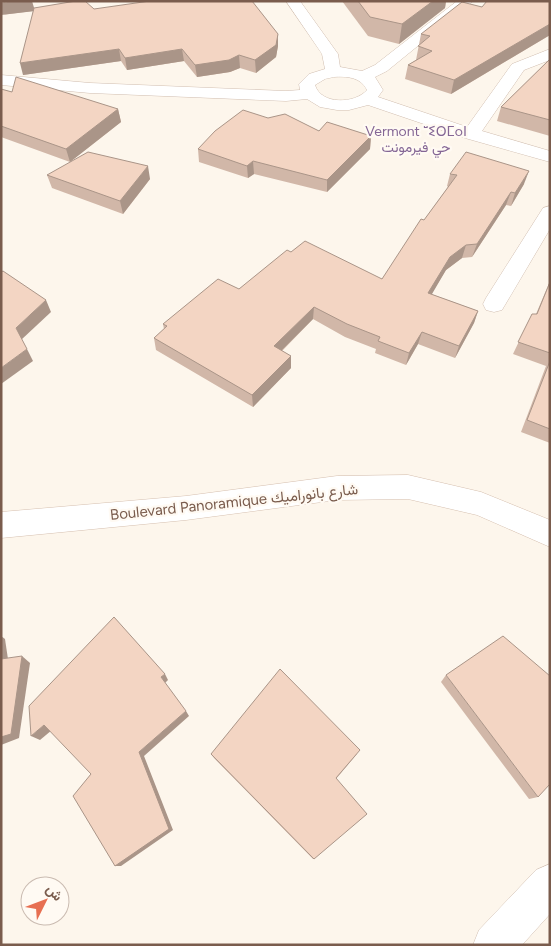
<svg xmlns="http://www.w3.org/2000/svg" width="551" height="946" font-family="Figtree,Vazirmatn,'Noto Sans Tifinagh',sans-serif">
<rect width="100%" height="100%" fill="#fdf6ec"/>
<g fill="none" stroke-linecap="round" stroke-linejoin="round">
<defs>
<g id="minor">
<path d="M 286,1 L 300,1 L 338,54 L 340,67 L 362,71 L 375,65 L 457,1 L 473,1 L 387,71 L 375,77 L 383,90 L 378,97 L 467,127 L 512,64 L 550,49 L 550,60 L 524,70 L 482,131 L 550,151 L 550,162 L 465,138 L 368,105 L 349,110 L 337,110 L 320,107 L 307,99 L 286,101 L 90,93 L 1,85 L 1,75 L 90,83 L 286,91 L 300,90 L 299,84 L 309,74 L 325,69 L 322,54 ZM 334,77 C 346,76 361,77 367,90 C 355,104 321,105 315,85 L 325,79 Z"/>
<polygon points="550,206 550,229 502,310 494,312 486,310 483,304 486,298 543,208"/>
<polygon points="550,864 550,914 522,945 473,945 479,930 536,870"/>
</g>
<polygon id="secondary" points="408,475 481,492 550,520 550,547 477,515 408,499 337,500 186,520 1,538 1,512 186,496 337,476"/>
</defs>
<!-- minor casing -->
<use href="#minor" stroke="#d1beb0" stroke-width="1"/>
<!-- secondary casing -->
<use href="#secondary" stroke="#d6c0b0" stroke-width="1"/>
<!-- minor -->
<use href="#minor" fill="#fff" fill-rule="evenodd"/>
<!-- secondary -->
<use href="#secondary" fill="#fff" fill-rule="evenodd"/>
</g>
<!-- wall -->
<g fill="#d1b7a8">
<polygon points="342,1 446,1 445,8 399,44 368,36"/>
<polygon points="550,1 550,35 451,94 405,79 408,65 416,60 421,34 482,7"/>
<polygon points="34,8 94,9 278,46 276,57 256,73 240,68 230,72 197,77 184,61 127,70 121,61 23,75 33,11 1,15"/>
<polygon points="550,59 550,136 497,121 501,107"/>
<polygon points="1,89 12,92 118,109 121,122 70,162 1,137"/>
<polygon points="268,118 319,131 371,136 370,149 327,192 254,174 248,178 199,162 198,149"/>
<polygon points="450,174 524,184 511,206 506,205 472,257 462,258 446,270 431,294 478,311 474,323 455,358 418,344 406,365 375,353 376,349 345,337 313,319 282,351 291,356 291,368 253,407 156,350 154,338 164,329 163,324 239,289 291,252 382,279 448,187 447,186"/>
<polygon points="47,175 150,179 123,214 52,188"/>
<polygon points="550,281 550,443 521,432 546,366 513,354 532,314 536,314"/>
<polygon points="446,675 538,797 529,799 441,682"/>
<polygon points="211,754 357,754 336,779 314,859 313,859 214,758"/>
</g>
<!-- shaded-wall -->
<g fill="#aa9588">
<polygon points="14,1 32,1 35,11 1,15 1,3"/>
<polygon points="433,1 446,1 445,8 399,44 402,24"/>
<polygon points="550,24 550,35 451,94 454,80"/>
<polygon points="278,34 278,46 276,57 256,73 255,60"/>
<polygon points="119,49 121,61 23,75 20,63"/>
<polygon points="182,49 184,61 127,70 125,58"/>
<polygon points="239,55 240,68 230,72 197,77 195,65"/>
<polygon points="118,109 121,122 70,162 66,149"/>
<polygon points="371,136 370,149 327,192 327,180"/>
<polygon points="253,161 254,174 248,178 247,166"/>
<polygon points="148,166 150,179 123,214 120,201"/>
<polygon points="529,171 524,184 511,206 515,193"/>
<polygon points="511,192 506,205 472,257 477,244"/>
<polygon points="466,245 462,258 446,270 425,306 428,293 450,257"/>
<polygon points="46,300 51,312 21,340 16,328"/>
<polygon points="314,307 313,319 274,358 274,346"/>
<polygon points="478,311 474,323 455,358 459,346"/>
<polygon points="422,332 418,344 406,365 409,353"/>
<polygon points="27,349 33,361 1,384 1,368"/>
<polygon points="291,356 291,368 253,407 252,395"/>
<polygon points="1,636 5,639 9,666 1,660"/>
<polygon points="22,656 30,663 19,738 1,745 1,737"/>
<polygon points="165,674 168,680 165,683 161,677"/>
<polygon points="186,711 189,716 144,756 173,830 121,866 115,866 139,752"/>
<polygon points="44,725 52,730 40,740 31,736"/>
</g>
<!-- building -->
<g fill="#f3d5c3" stroke="#aa9588">
<polygon points="1,1 14,1 1,3"/>
<polygon points="76,1 85,1 94,9 150,1 252,1 278,34 276,45 255,60 239,55 229,60 195,65 182,49 125,58 119,49 20,63 34,8"/>
<polygon points="358,1 433,1 402,24 370,17"/>
<polygon points="487,1 550,1 550,24 454,80 408,65 432,51 418,46 430,36 421,34 462,2 482,7"/>
<polygon points="550,59 550,120 501,107"/>
<polygon points="16,77 118,109 66,149 1,126 1,89 12,92"/>
<polygon points="243,110 268,118 285,114 319,131 327,122 371,136 327,180 253,161 247,166 198,149 215,131"/>
<polygon points="88,152 148,166 120,201 47,175"/>
<polygon points="466,152 529,171 515,193 511,192 477,244 466,245 450,257 428,293 478,311 459,346 422,332 409,353 378,341 380,337 347,324 314,307 274,346 291,356 252,395 154,338 167,326 163,324 218,279 239,289 287,250 291,252 305,241 382,279 421,219 424,220 457,175 450,174"/>
<polygon points="3,271 46,300 16,328 27,349 1,368 1,272"/>
<polygon points="550,282 550,353 518,342 532,314 537,314"/>
<polygon points="550,361 550,429 527,420"/>
<polygon points="114,617 165,674 161,677 186,711 139,752 169,829 115,866 73,796 91,774 44,725 31,736 29,706"/>
<polygon points="503,636 550,676 550,784 538,797 446,675"/>
<polygon points="22,656 11,734 1,737 1,659"/>
<polygon points="280,669 360,750 336,778 367,814 314,859 211,754"/>
</g>
<g text-anchor="middle" dominant-baseline="central" stroke-width="4.5" stroke-linejoin="round" paint-order="stroke">
<!-- far-neighbourhood labels -->
<g font-size="14" fill="#846695" stroke="#fffaf3">
<text x="416" y="131">Vermont ⵯⵉⵔⵎoⵏ<tspan x="416" dy="16">حي فيرمونت</tspan></text>
</g>
<!-- street labels -->
<g font-size="15" fill="#7a5c4d" stroke="#fffaf3">
<text transform="translate(234 502) rotate(-6)">Boulevard Panoramique شارع بانوراميك</text>
</g>
</g>
<!-- border -->
<rect width="551" height="946" fill="none" stroke="#7a5c4d" stroke-width="5"/>
<!-- north arrow -->
<g transform="translate(45 901) rotate(48)"><circle r="24" fill="#fffaf3" stroke="#cabbb1"/>
<path d="M0-4L9 19L0 12L-9 19Z" fill="#e76f51"/>
<text y="-8" font-size="14" font-weight="bold" text-anchor="middle" fill="#7a5c4d">ش</text>
</g>
</svg>
